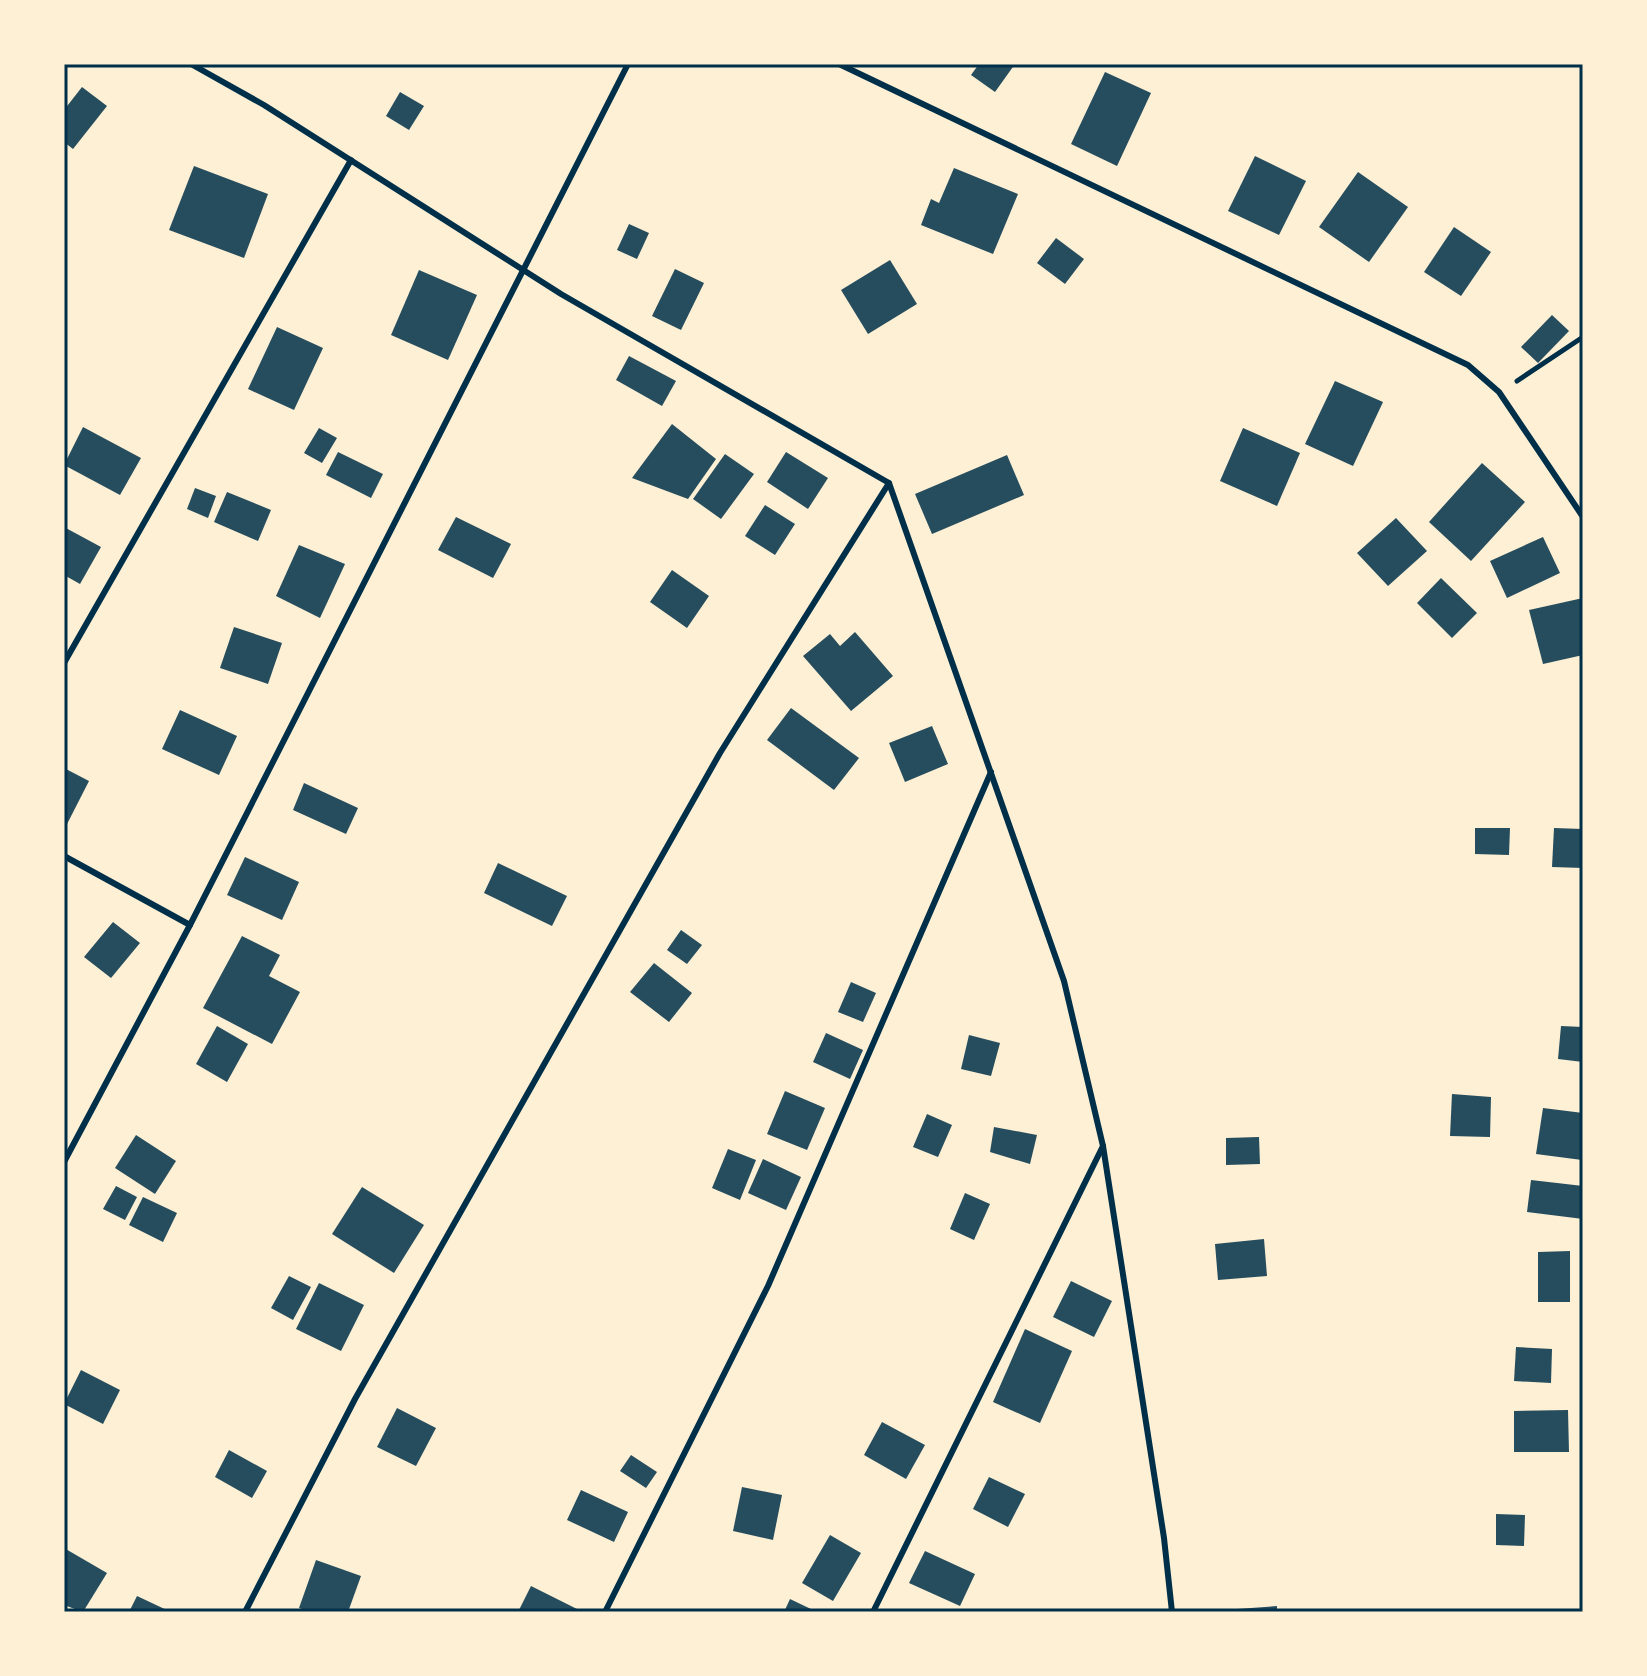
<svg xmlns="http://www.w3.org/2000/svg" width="1647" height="1676" font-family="'Sofia Sans Condensed',sans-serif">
<rect width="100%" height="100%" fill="#fdf0d5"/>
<!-- building -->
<g fill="#264d5e">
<polygon points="979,64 1015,64 995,92 971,75"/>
<polygon points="1105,72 1151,93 1117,166 1071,144"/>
<polygon points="82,87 107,106 73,149 64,142 64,110"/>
<polygon points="400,92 424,106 409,130 386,116"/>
<polygon points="1255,156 1306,181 1279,235 1228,211"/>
<polygon points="194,166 268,194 244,258 169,230"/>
<polygon points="954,168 1018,194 993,254 921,225 931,199 939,203"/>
<polygon points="1358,172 1408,207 1369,262 1319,227"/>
<polygon points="629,224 649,233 637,259 617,250"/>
<polygon points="1454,227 1491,252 1461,296 1424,272"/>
<polygon points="1056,238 1084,259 1065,284 1037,263"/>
<polygon points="890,260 917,304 868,334 841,290"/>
<polygon points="675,269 704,283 681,330 652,316"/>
<polygon points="419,270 477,295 448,360 391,335"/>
<polygon points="1552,315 1569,331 1538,363 1521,347"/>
<polygon points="277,327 323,348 294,410 248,389"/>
<polygon points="629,356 676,381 662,406 616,380"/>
<polygon points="1335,381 1383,402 1353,466 1305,444"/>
<polygon points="672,424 716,459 688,499 632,478"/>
<polygon points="83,427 141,458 120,495 64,465"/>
<polygon points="319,428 337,438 322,463 304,453"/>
<polygon points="1243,428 1300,453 1277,506 1220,481"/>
<polygon points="338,452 383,474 371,498 326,475"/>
<polygon points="786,452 828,478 808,509 767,482"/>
<polygon points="725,454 754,474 721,519 693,499"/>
<polygon points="1007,455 1024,495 932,534 915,494"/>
<polygon points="1482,463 1525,502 1471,561 1429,522"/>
<polygon points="195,488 216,496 208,518 187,509"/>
<polygon points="227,492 271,510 258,541 214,522"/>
<polygon points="765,505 795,524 775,555 745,536"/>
<polygon points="456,517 511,544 493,578 438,550"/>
<polygon points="1396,518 1427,551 1388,586 1357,553"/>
<polygon points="64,527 101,547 80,584 64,575"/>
<polygon points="1543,537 1560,573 1507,598 1490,561"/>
<polygon points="299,545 345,564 320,618 276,596"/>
<polygon points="672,570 709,596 687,628 650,602"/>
<polygon points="1441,578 1477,613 1452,638 1417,603"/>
<polygon points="1583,598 1583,655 1543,664 1529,610"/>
<polygon points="234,627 282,643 268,684 220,668"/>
<polygon points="855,632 893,676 851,711 803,656 830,634 840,646"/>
<polygon points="791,708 859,758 834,790 767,740"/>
<polygon points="180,710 237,736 219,775 162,749"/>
<polygon points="932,726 948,764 905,782 889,743"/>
<polygon points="64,768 89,781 64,830"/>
<polygon points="304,783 358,808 346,834 293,810"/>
<polygon points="1475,828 1510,828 1509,855 1475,854"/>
<polygon points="1554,828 1583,829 1583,868 1552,867"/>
<polygon points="245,857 299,882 282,920 227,895"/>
<polygon points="498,863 567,896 552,926 484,893"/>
<polygon points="113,922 140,943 111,978 84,957"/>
<polygon points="681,930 702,945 687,964 667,950"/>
<polygon points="242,936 280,955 269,976 300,992 272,1044 203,1008"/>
<polygon points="654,963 692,993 669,1022 630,992"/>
<polygon points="851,982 876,993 863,1022 838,1012"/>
<polygon points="217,1026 248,1044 227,1082 196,1064"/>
<polygon points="1561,1026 1583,1027 1583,1062 1558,1059"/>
<polygon points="826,1033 863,1050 850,1079 813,1062"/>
<polygon points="969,1035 1000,1043 991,1076 961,1069"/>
<polygon points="785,1091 825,1108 807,1150 767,1134"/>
<polygon points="1452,1094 1491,1097 1490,1137 1450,1136"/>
<polygon points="1543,1108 1583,1113 1582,1160 1536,1154"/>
<polygon points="927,1114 952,1125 938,1157 913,1147"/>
<polygon points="994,1127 1037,1135 1030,1164 990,1152"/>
<polygon points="136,1135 176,1161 155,1194 115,1168"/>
<polygon points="1259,1137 1260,1164 1226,1165 1226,1138"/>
<polygon points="728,1149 756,1160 740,1200 712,1188"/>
<polygon points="763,1159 801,1177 786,1210 748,1193"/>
<polygon points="1531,1180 1583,1186 1583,1219 1527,1212"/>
<polygon points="116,1186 137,1197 125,1220 103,1209"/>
<polygon points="362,1187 424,1225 394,1273 332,1234"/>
<polygon points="965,1193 990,1204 974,1240 950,1229"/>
<polygon points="143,1197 177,1213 163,1242 129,1225"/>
<polygon points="1264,1239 1267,1276 1218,1280 1215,1244"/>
<polygon points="1570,1251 1570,1302 1538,1302 1538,1252"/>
<polygon points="289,1276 311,1287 293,1320 271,1308"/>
<polygon points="1071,1281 1112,1301 1094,1337 1053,1317"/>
<polygon points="319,1283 364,1305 341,1351 296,1329"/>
<polygon points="1025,1329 1072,1351 1040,1423 993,1402"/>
<polygon points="1516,1347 1552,1349 1551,1383 1514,1381"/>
<polygon points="81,1370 120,1390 103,1424 64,1404"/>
<polygon points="397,1408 436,1428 416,1466 377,1447"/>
<polygon points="1568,1410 1569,1452 1514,1452 1514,1411"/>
<polygon points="882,1422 925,1445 906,1479 864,1455"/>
<polygon points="229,1450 267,1471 252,1498 215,1477"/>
<polygon points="631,1455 657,1472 646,1488 620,1471"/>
<polygon points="989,1477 1025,1494 1008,1527 973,1509"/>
<polygon points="742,1487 782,1495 773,1540 733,1531"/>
<polygon points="581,1490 628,1512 614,1542 567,1520"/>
<polygon points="1496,1514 1525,1515 1524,1546 1496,1545"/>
<polygon points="830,1535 861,1553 833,1601 802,1583"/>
<polygon points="64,1548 107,1573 83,1612 64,1605"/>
<polygon points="925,1551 975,1574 960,1606 909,1583"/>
<polygon points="316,1560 361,1576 348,1612 311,1612 299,1608"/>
<polygon points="531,1586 583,1612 518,1612"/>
<polygon points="137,1596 171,1612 129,1612"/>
<polygon points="790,1599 813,1610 812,1612 784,1612"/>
<polygon points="1277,1606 1277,1612 1237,1612 1237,1609"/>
</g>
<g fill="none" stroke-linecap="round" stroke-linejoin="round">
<!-- path -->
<polyline stroke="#003049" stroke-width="5" points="1517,381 1583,337"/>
<!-- service -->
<g stroke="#003049" stroke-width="6">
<polyline points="191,64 264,105 561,294 889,483 1064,981 1103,1146 1164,1538 1172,1612"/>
<polyline points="839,64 1468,365 1499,392 1583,517"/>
<polyline points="64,663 351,160"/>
<polyline points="64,856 190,925"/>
<polyline points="64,1162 190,925 628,64"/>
<polyline points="245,1612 355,1399 720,753 889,483"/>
<polyline points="605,1612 768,1286 991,772"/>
<polyline points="873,1612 1103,1146"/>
</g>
</g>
<!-- border -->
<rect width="1647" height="1676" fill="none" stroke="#fdf0d5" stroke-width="132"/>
<rect x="66" y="66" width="1515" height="1544" fill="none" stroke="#003049" stroke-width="3"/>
</svg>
